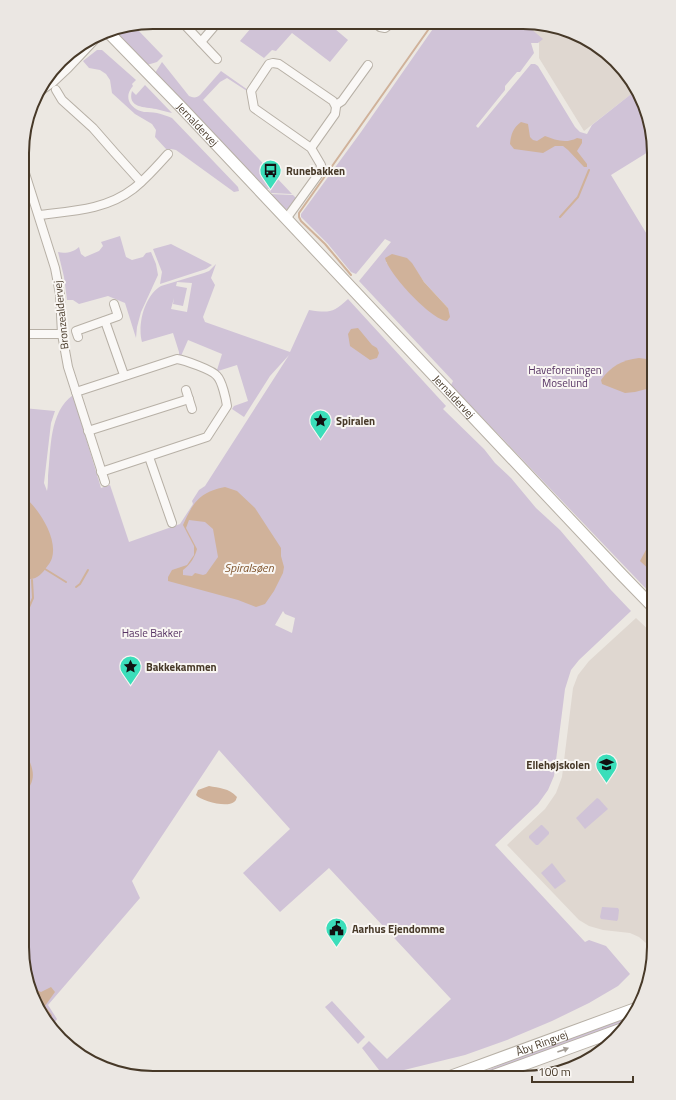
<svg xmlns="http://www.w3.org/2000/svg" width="676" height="1100" font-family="'Titillium Web',sans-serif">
<rect width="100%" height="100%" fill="#ece8e2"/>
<!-- built -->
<g fill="#dfd7d0">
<polygon points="516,23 541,23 603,49 635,91 584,131 539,58 539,40"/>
<polygon points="636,618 654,635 654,950 639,937 630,933 603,930 589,926 579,920 507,845 545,809 556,793 562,777 573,688 578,675 589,661"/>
</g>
<!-- green -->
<g fill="#d0c3d7" fill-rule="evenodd">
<polygon points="256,22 328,23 348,40 330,62 292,33 276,51 272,50 264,58 240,41"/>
<path d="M 437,23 L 524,23 L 543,39 L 538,43 L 531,43 L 534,53 L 520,72 L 517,72 L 505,86 L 505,90 L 476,126 L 478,128 L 531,64 L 535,64 L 538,66 L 575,127 L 580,132 L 587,134 L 592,125 L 635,91 L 644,103 L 653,149 L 611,175 L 654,246 L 654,597 L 451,385 L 453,381 L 359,281 L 391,242 L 385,239 L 356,274 L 351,272 L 328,244 L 301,217 L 301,214 L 361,132 ZM 386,262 L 411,263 L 424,282 L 448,308 L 410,293 Z"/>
<polygon points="134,26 163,56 157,62 147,65 113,30"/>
<path d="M 97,50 L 102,50 L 136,80 L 132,84 L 133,86 C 123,97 130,109 144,112 C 148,112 152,112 157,113 C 162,114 167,116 172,118 L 238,187 L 239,191 L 234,192 L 176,150 L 171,149 L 167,150 L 155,137 L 156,130 L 152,124 L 135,114 L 112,93 L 110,80 L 106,74 L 100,70 L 89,68 L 83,61 Z"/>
<path d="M 162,62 L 189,96 C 193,98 197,98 200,95 L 221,71 L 248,90 L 247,91 L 227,78 L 220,82 L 203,100 L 292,194 L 271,193 L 269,189 L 266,189 L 259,181 L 257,182 L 155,73 Z"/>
<path d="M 145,85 L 172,113 C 166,112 161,110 156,109 C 145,107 127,108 132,91 L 136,95 Z"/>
<polygon points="269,194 293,195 296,198 288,209 285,210"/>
<path d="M 120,236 L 126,257 L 132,260 L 143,257 L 146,253 L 151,252 L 156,264 L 158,275 L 141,312 L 137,327 L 136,338 L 125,303 L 108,296 L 79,304 L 73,300 L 67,300 L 64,277 L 58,252 C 65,254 74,252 79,247 L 81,254 L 85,257 L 99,251 L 103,246 L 101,242 Z"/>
<polygon points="171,244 212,265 206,269 160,284 162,272 153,249"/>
<path d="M 216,264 L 211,278 L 215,285 L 203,317 L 205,322 L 290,352 L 309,310 C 329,313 333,313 348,299 L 446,406 L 443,409 L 484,449 L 495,463 L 511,478 L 536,508 L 560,530 L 610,589 L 631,611 L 579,660 L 571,670 L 565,689 L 554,776 L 548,790 L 538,804 L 495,845 L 585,942 L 589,940 L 606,946 L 630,974 L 618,986 L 589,1003 L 552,1021 L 507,1040 L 465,1055 L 400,1071 L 379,1070 L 362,1048 L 369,1041 L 387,1059 L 451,999 L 329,868 L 280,912 L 243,873 L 290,829 L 219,750 L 132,881 L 140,898 L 48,1005 L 57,1019 L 53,1025 L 32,997 L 22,947 L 23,408 L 55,411 L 51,423 L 44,483 L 47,491 C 48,487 48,480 48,476 C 51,449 49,412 73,395 L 101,488 L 110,485 L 129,542 L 180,524 L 193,504 L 192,501 L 199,490 L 205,486 L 289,355 L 270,376 L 244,417 L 232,409 L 234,406 L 248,401 L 237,365 L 218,371 L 217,370 L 222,354 L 188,340 L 181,356 L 179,355 L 179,352 L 173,333 L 142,342 C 137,324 145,295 161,286 L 204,273 L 209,271 ZM 177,282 L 192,283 L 187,312 L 171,309 L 174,298 L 173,304 L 183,306 L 187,288 L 176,286 ZM 283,611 L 285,614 L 295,618 L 292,633 L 275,625 Z"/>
<polygon points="597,798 599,799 608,809 585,829 576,818"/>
<polygon points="541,825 542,825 549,832 549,834 538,845 536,845 529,838 529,836"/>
<polygon points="552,863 566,881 555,889 541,873"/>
<polygon points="602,907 618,908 619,910 618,919 617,921 601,919 600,917"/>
<polygon points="332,1001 365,1037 358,1044 325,1007"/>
<polygon points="634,1013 630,1021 474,1078 469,1078 516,1058"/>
</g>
<!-- water -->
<g fill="#d0b29a" fill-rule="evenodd">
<path d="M 521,122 L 528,124 L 530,137 L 533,140 L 537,141 L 545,136 C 555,140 566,144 577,138 L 582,139 L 582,143 L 577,151 L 587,164 L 587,167 L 584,167 L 568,150 L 563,146 L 555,146 L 543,153 L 514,149 L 510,144 C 511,134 513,128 521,122 Z"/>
<path d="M 392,254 L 407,258 L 412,263 L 424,282 L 448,308 L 450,317 L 447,321 C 431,320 388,273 385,258 Z"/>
<polygon points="358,328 372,345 377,348 379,353 377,358 370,360 350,346 348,334 351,329"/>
<path d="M 639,358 L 654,360 L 654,387 L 635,392 L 625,393 L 602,384 L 601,380 C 611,366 622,360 639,358 Z"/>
<path d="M 225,487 L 237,491 L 255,508 L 281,548 L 281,556 L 284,567 L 283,573 L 274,591 L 265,604 L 256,607 L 238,600 L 168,581 L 168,577 L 172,570 L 187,565 L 194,555 L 194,546 L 183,525 C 193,503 199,492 225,487 ZM 189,520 L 205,522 L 213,529 L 218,557 L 206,574 L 203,575 L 195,573 L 192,576 L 183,575 L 183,570 C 190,565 195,557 197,549 L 186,528 Z"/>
<path d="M 23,496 C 38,507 58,538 52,558 C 51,562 48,565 46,568 C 39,578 34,580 22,579 Z"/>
<polygon points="654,535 654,574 640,561"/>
<path d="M 22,750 L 25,751 C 34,770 38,780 22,796 Z"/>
<path d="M 209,786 C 219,788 229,788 237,797 C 236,799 236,801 234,802 C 227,808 201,801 196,795 L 198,790 Z"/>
<polygon points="51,987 55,992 45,1006 52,1015 50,1021 32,997 30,990 35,989 41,992"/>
</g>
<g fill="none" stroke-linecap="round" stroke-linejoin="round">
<!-- stream -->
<g stroke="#d0b29a" stroke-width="2">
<polyline points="560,217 578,197 589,170"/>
<polyline points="351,275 325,244 301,221 299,217 299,213 433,23"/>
<polyline points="45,569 66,582"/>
<polyline points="76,587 80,584 88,570"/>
<polyline points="22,623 33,598 32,580"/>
</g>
<defs>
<g id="street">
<polyline points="182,22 217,59"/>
<polyline points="375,23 380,27 385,28 392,23"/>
<polyline points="201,42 218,22"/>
<polyline points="56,90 62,100 93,128 114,152 141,182"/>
<polyline points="37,93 52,83 68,68 102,32"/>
<polyline points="336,105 342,101 368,65"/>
<polyline points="23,167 55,268 60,294 62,334 68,367 105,482"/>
<path d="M 39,215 C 71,211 106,210 133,189 C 146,179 157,166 168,154"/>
<polyline points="286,219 320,172 321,165 311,148 335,114 336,107 333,101 279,64 273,63 269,64 251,91 254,108 311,148"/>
<polyline points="105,321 124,375"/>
<polyline points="23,334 62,334"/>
<polyline points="78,337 76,331 118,316 114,304"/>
<polyline points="186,390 192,409"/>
<path d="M 76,392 L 177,359 C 184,360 213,370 217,376 C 222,381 226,399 227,406 L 207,437 L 101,472"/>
<polyline points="88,431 189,399"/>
<polyline points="149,457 172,523"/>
</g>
<g id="secondary">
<path id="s1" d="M 107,31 L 181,107 L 621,574 L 654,608"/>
<path id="s2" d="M 446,1078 L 637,1008"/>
<polyline points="487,1078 627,1027"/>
</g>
</defs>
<!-- street casing -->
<use href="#street" stroke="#b7b0a6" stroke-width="10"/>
<!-- secondary casing -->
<use href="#secondary" stroke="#b7b0a6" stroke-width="13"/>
<!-- street -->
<use href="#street" stroke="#faf8f6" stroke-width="8"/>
<!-- secondary -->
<use href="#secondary" stroke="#fff" stroke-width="11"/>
</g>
<!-- one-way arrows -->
<defs><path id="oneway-solid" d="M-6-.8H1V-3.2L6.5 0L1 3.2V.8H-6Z"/></defs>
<use fill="#a39c94" href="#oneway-solid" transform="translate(563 1050) rotate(-20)"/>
<!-- icons -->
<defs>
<symbol id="bus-pin" viewBox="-11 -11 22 30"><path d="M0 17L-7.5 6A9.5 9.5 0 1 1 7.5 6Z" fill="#3bdeba" stroke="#f9f6f3"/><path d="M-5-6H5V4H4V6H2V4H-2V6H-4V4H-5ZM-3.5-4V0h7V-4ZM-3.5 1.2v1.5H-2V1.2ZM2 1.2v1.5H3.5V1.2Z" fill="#111"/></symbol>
<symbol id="sight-pin" viewBox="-11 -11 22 30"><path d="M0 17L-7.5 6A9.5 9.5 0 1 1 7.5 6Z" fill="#3bdeba" stroke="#f9f6f3"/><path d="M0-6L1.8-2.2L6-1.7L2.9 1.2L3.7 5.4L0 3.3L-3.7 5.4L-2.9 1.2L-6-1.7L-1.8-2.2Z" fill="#111"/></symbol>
<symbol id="school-pin" viewBox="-11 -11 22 30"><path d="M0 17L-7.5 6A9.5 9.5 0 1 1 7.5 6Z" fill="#3bdeba" stroke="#f9f6f3"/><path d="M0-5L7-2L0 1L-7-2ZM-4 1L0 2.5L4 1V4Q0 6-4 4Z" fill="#111"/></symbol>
<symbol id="civic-pin" viewBox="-11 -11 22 30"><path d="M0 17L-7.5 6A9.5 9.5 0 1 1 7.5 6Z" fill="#3bdeba" stroke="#f9f6f3"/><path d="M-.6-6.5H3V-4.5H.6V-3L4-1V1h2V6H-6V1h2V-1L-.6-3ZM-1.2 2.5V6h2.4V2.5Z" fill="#111"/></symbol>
</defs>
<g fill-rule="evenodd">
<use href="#bus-pin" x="258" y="158" width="25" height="34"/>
<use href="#sight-pin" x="308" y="408" width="25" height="34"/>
<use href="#sight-pin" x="118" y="654" width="25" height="34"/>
<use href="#school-pin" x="594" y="752" width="25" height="34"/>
<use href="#civic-pin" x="324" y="916" width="25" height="34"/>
</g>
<g text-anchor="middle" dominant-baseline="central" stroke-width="4" stroke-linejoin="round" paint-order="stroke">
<!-- street labels -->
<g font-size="11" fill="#473928" stroke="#f9f6f3">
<text stroke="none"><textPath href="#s1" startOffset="130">Jernaldervej</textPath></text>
<text transform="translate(61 315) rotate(-96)">Bronzealdervej</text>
<text stroke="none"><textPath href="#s1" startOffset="504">Jernaldervej</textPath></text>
<text stroke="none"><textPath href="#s2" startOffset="102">Åby Ringvej</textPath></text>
</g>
<!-- poi labels -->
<g font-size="11" font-weight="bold" fill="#473928" stroke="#f9f6f3" text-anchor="start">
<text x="286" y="171">Runebakken</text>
<text x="336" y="421">Spiralen</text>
<text x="146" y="667">Bakkekammen</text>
<text x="590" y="765" text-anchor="end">Ellehøjskolen</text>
<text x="352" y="929">Aarhus Ejendomme</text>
</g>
<!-- park labels -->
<g font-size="11" fill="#573464" stroke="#f9f6f3">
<text x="565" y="370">Haveforeningen<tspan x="565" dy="13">Moselund</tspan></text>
<text x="152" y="633">Hasle Bakker</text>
</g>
<!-- water labels -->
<g font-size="12" font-style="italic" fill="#80552d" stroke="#f9f6f3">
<text x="249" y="567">Spiralsøen</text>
</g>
</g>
<!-- crop -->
<path d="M0 0H676V1100H0ZM153 29H523A124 124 0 0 1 647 153V947A124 124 0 0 1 523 1071H153A124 124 0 0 1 29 947V153A124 124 0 0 1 153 29Z" fill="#ebe7e3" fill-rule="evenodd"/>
<path fill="none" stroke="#473928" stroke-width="2" d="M153 29H523A124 124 0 0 1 647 153V947A124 124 0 0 1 523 1071H153A124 124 0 0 1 29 947V153A124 124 0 0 1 153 29Z"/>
<!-- scale -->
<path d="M532 1076v6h101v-6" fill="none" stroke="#473928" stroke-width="2"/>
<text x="538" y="1076" font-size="12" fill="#473928" stroke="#f9f6f3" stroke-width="3" paint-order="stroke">100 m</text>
</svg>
